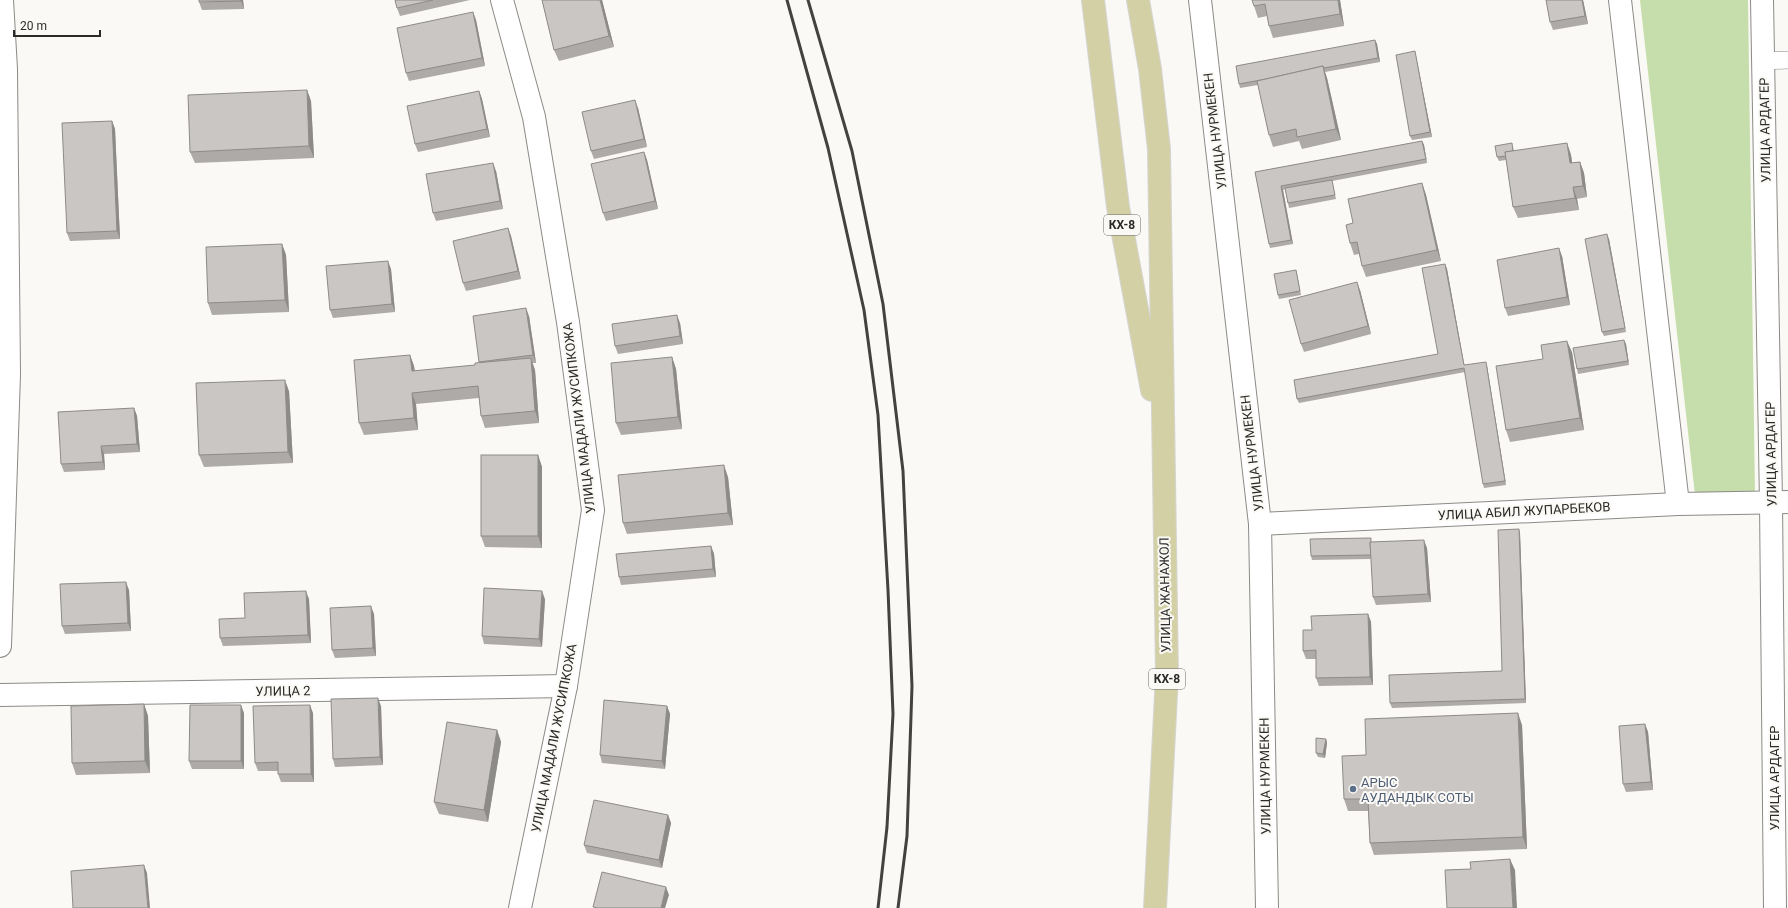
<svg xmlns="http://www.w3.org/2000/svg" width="1788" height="908" font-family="Roboto,sans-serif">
<rect width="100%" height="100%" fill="#fbf9f5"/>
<!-- green -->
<polygon fill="#c6ddac" points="1640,0 1748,0 1755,495 1695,495"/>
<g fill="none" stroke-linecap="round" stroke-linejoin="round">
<defs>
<polyline id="lane" points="1763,61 1788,60"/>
<g id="street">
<polyline points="502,0 534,117 568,322 593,510 566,686 520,908"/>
<polyline points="1200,0 1260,524 1267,908"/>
<polyline points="1620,0 1678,504"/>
<polyline points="1762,0 1771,502 1775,908"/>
<polyline points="1260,524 1678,504 1788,502"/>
<polyline points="0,646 9,374 6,69 2,0"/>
<polyline points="0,695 566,686"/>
</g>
<g id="primary">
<polyline points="1093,0 1118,207 1152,390"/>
<polyline points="1138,0 1150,69 1159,149 1167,675 1155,908"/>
</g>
</defs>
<!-- lane casing -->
<use href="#lane" stroke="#8c8a87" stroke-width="18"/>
<!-- street casing -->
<use href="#street" stroke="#8c8a87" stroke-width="24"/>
<!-- primary casing -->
<use href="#primary" stroke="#d5d5d4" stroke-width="24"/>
<!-- lane -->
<use href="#lane" stroke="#fff" stroke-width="17"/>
<!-- street -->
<use href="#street" stroke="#fff" stroke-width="22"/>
<!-- primary -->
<use href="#primary" stroke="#d4d0a6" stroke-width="22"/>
<!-- rail -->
<g stroke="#434241" stroke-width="3">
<polyline points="787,0 828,148 864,310 878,415 888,590 893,714 887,827 878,908"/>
<polyline points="808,0 852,151 883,304 903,471 912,686 907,836 898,908"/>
</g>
</g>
<!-- wall -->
<g fill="#adaaa8">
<polygon points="243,0 244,9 202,10 199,2"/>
<polygon points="395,0 470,0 400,16 397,8"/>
<polygon points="542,0 602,0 614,47 559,61 554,50"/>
<polygon points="1252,0 1340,0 1344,26 1273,38 1269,26 1267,16 1258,18"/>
<polygon points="1546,0 1583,0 1588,24 1553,30 1550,22"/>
<polygon points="473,12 476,20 485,66 409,81 406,73"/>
<polygon points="1375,40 1377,44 1380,62 1325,72 1327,78 1341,140 1302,149 1299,141 1273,147 1269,135 1258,85 1240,88 1239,84"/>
<polygon points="1416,56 1432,137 1412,140 1410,136"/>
<polygon points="307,90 311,101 314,158 195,163 190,152"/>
<polygon points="479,91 482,99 490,137 418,152 415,144"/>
<polygon points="638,108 647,147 594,159 591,151"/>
<polygon points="112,121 115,129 120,239 70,241 67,233"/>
<polygon points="1422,141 1424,145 1427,163 1332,181 1336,199 1289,208 1288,203 1285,189 1283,190 1293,244 1270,248 1269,244 1255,172"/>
<polygon points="1567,143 1571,155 1572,163 1580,162 1584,173 1587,197 1577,199 1579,210 1518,218 1513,207 1506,160 1499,161 1497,157 1513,148 1514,151"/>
<polygon points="644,152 647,160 658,209 606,221 603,213"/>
<polygon points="496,171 503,209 436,221 433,213"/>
<polygon points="1422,183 1426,195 1441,261 1366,277 1362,266 1359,254 1354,255 1350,243 1353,223"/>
<polygon points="508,228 511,236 521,279 466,291 463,283"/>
<polygon points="1609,239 1626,332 1604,336 1602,332"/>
<polygon points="282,244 286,255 289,312 212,315 208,303"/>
<polygon points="1562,256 1570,305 1508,316 1505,308"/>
<polygon points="1445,264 1447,269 1464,365 1487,366 1506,485 1484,488 1483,484 1465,372 1299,403 1297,399 1438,354"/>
<polygon points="391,269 395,312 333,318 330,310"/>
<polygon points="1296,270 1297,274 1301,295 1279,299 1278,295"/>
<polygon points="1360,290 1371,334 1304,352 1301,344"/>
<polygon points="529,316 536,363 532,363 535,370 539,423 485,428 481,416 479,398 416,404 418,430 364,435 359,423 410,355 414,366 415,371 475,365 479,363"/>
<polygon points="680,323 683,344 618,354 615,346"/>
<polygon points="1626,344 1629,365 1578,374 1577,369"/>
<polygon points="1572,352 1584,430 1510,442 1506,430 1543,359"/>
<polygon points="672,357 676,369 682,429 621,435 616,423"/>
<polygon points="289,391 293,463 204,467 199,455"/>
<polygon points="134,408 137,416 140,452 104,454 105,470 64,472 61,464"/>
<polygon points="538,455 542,467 542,548 485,547 481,536"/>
<polygon points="728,477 733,525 627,534 623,523"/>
<polygon points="1520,533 1526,703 1392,708 1390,703 1502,671"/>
<polygon points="1372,542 1427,548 1431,602 1376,605 1373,597 1371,559 1312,560 1311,556"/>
<polygon points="711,546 714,554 716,577 621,585 619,577"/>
<polygon points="129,590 131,631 65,634 62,626"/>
<polygon points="309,599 311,643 223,646 220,638 245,618"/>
<polygon points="545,599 542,647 484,644 482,636"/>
<polygon points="374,614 376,656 335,658 332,650"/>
<polygon points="1368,614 1371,622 1373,685 1319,686 1316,678 1316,659 1306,659 1303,651 1312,630"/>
<polygon points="144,704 148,716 150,773 76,775 72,763"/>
<polygon points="381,706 383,765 335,767 333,759"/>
<polygon points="667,706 670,714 665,769 602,763 600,755"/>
<polygon points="244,713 244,769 192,769 189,761"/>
<polygon points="313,713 314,782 281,782 278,774 278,771 258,771 255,763"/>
<polygon points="1645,724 1648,732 1653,790 1626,792 1623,784"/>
<polygon points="1522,725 1527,849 1374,855 1370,843 1368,811 1348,811 1344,799 1366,755"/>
<polygon points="497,730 501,742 488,822 439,814 434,802"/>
<polygon points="1326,739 1327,743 1325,758 1318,757 1316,753"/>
<polygon points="668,815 671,823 662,868 587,853 584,845"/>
</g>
<!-- shaded-wall -->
<g fill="#8d8b88">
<polygon points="241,0 243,0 244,9 241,1"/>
<polygon points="600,0 602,0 614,47 609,36"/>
<polygon points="1338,0 1340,0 1344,26 1340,14"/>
<polygon points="1582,0 1583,0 1588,24 1585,16"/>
<polygon points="473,12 476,20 485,66 482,58"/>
<polygon points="1375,40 1377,44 1380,62 1378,58"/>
<polygon points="1415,51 1416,56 1432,137 1430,132"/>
<polygon points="1323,66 1327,78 1341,140 1336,129"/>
<polygon points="307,90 311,101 314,158 309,146"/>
<polygon points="479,91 482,99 490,137 487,129"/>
<polygon points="635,100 638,108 647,147 644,139"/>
<polygon points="112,121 115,129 120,239 117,231"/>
<polygon points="1422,141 1424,145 1427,163 1426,159"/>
<polygon points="1567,143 1571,155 1574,175 1570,163"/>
<polygon points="644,152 647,160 658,209 655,201"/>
<polygon points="1580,162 1584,173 1587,197 1583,186"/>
<polygon points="493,163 496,171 503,209 500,201"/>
<polygon points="1422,183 1426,195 1441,261 1437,250"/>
<polygon points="1281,186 1283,190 1293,244 1291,240"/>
<polygon points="1573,187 1577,199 1579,210 1575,198"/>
<polygon points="508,228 511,236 521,279 518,271"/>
<polygon points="1607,234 1609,239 1626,332 1625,328"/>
<polygon points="282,244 286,255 289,312 285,300"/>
<polygon points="1559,248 1562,256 1570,305 1567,297"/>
<polygon points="388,261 391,269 395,312 392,304"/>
<polygon points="1445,264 1447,269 1465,369 1464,365"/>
<polygon points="1357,282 1360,290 1371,334 1368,326"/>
<polygon points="526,308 529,316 536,363 533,355"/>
<polygon points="677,315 680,323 683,344 680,336"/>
<polygon points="1624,340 1626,344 1629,365 1628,361"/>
<polygon points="1567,341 1572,352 1584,430 1580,418"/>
<polygon points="410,355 414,366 416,383 412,371"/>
<polygon points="672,357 676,369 682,429 678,417"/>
<polygon points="531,358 535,370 539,423 535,411"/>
<polygon points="1486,362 1487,366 1506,485 1505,481"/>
<polygon points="285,380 289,391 293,463 288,452"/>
<polygon points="412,393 416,404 418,430 414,418"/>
<polygon points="134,408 137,416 140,452 137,444"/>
<polygon points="101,446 104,454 105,470 103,462"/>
<polygon points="538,455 542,467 542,548 538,536"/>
<polygon points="724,465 728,477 733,525 728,513"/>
<polygon points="1519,529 1520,533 1526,703 1525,699"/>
<polygon points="1424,540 1427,548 1431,602 1428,594"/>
<polygon points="711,546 714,554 716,577 713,569"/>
<polygon points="126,582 129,590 131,631 128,623"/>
<polygon points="306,591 309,599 311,643 308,635"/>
<polygon points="542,591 545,599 542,647 539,639"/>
<polygon points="371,606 374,614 376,656 373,648"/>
<polygon points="1368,614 1371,622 1373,685 1370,677"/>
<polygon points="378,698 381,706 383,765 380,757"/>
<polygon points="144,704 148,716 150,773 145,761"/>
<polygon points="241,705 244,713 244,769 241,761"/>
<polygon points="310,705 313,713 314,782 311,774"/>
<polygon points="667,706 670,714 665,769 662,761"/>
<polygon points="1518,713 1522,725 1527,849 1523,837"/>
<polygon points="1645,724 1648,732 1653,790 1651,782"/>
<polygon points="497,730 501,742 488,822 484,810"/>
<polygon points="1326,739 1327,743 1325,758 1323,754"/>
<polygon points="668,815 671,823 662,868 659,860"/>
<polygon points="1510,859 1515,870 1517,908 1513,908"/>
<polygon points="144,865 147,873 150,908 148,908"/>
<polygon points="666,887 669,895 665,908 661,908"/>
</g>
<!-- building -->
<g fill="#c9c6c3" stroke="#8d8b88">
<polygon points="199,0 241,0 241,1 199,2"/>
<polygon points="395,0 433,0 397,8"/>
<polygon points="542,0 600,0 609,36 554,50"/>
<polygon points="1252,0 1338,0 1340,14 1269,26 1265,4 1254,6"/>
<polygon points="1546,0 1582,0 1585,16 1550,22"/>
<polygon points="473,12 482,58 406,73 397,28"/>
<polygon points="1375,40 1378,58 1324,68 1323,66 1266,79 1239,84 1236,66"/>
<polygon points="1415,51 1430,132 1410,136 1396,55"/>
<polygon points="1323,66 1336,129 1297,137 1296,129 1269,135 1257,81"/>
<polygon points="307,90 309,146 190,152 188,95"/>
<polygon points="479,91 487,129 415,144 407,106"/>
<polygon points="635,100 644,139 591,151 582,112"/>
<polygon points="112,121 117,231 67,233 62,123"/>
<polygon points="1422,141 1426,159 1281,186 1291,240 1269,244 1255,172"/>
<polygon points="1512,143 1513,151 1505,152 1506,156 1497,157 1495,146"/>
<polygon points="1567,143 1570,163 1580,162 1583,186 1573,187 1575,198 1513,207 1505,152"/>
<polygon points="644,152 655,201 603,213 591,164"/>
<polygon points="493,163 500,201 433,213 426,174"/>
<polygon points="1332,180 1335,195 1288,203 1285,188"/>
<polygon points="1422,183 1437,250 1362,266 1357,242 1350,243 1346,225 1353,223 1348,199"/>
<polygon points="508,228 518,271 463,283 453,241"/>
<polygon points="1607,234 1625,328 1602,332 1585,239"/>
<polygon points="282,244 285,300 208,303 206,247"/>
<polygon points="1559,248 1567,297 1505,308 1497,260"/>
<polygon points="388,261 392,304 330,310 326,266"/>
<polygon points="1445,264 1464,365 1486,362 1505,481 1483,484 1464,368 1297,399 1294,380 1438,354 1422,268"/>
<polygon points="1296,270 1300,291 1278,295 1274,274"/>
<polygon points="1357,282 1368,326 1301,344 1289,300"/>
<polygon points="526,308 533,355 479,362 473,316"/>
<polygon points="677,315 680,336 615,346 612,324"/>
<polygon points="1624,340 1628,361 1577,369 1573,348"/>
<polygon points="1567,341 1580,418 1506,430 1496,366 1543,359 1541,345"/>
<polygon points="410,355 412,371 475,365 475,363 531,358 535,411 481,416 478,386 412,393 414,418 359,423 354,360"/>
<polygon points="672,357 678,417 616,423 611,363"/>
<polygon points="285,380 288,452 199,455 196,383"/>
<polygon points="134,408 137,444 101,446 103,462 61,464 58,412"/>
<rect x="481" y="455" width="57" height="81"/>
<polygon points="724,465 728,513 623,523 618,475"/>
<polygon points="1519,529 1525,699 1390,703 1389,675 1502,671 1498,530"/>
<polygon points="1371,538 1371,542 1370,542 1371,555 1311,556 1310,539"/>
<polygon points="1424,540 1428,594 1373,597 1370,542"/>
<polygon points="711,546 713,569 619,577 616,554"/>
<polygon points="126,582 128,623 62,626 60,584"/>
<polygon points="484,588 542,591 539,639 482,636"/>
<polygon points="306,591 308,635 220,638 219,619 245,618 244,593"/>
<polygon points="371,606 373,648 332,650 330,608"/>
<polygon points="1368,614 1370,677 1316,678 1316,650 1303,651 1303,630 1312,630 1311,616"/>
<polygon points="378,698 380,757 333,759 331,699"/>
<polygon points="604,700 667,706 662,761 600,755"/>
<polygon points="144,704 145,761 72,763 71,706"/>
<polygon points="190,705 241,705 241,761 189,761"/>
<polygon points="310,705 311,774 278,774 278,762 255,763 253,706"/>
<polygon points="1518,713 1523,837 1370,843 1368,799 1344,799 1342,756 1366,755 1365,719"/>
<polygon points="447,722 497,730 484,810 434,802"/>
<polygon points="1645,724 1651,782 1623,784 1619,726"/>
<polygon points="1316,738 1326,739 1323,754 1316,753"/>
<polygon points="594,800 668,815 659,860 584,845"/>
<polygon points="1510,859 1513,908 1447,908 1445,870 1471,869 1470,862"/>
<polygon points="144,865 148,908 73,908 71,871"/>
<polygon points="602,872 666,887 661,908 598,908 593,907"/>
</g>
<!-- markers -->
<circle fill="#5c6f8a" stroke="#fbf9f5" stroke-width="1.5" cx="1353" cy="789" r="4"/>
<g text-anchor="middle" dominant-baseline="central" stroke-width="4" stroke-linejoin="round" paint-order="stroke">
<!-- shield labels -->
<g fill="#fbf9f5" stroke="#6a6967" stroke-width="1">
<rect x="1104" y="215" width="36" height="20" rx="3"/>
<rect x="1149" y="669" width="36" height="20" rx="3"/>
</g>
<g font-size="12" font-weight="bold" fill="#2c2b2a">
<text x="1122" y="225">КХ-8</text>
<text x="1167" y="679">КХ-8</text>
</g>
<!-- street labels -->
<g font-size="13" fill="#2c2b2a" stroke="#fbf9f5">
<text transform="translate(1765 130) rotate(-91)">УЛИЦА АРДАГЕР</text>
<text transform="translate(1215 131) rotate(-97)">УЛИЦА НУРМЕКЕН</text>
<text transform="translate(579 418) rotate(-97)">УЛИЦА МАДАЛИ ЖУСИПКОЖА</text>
<text transform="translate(1252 453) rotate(-97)">УЛИЦА НУРМЕКЕН</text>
<text transform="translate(1771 454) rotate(-91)">УЛИЦА АРДАГЕР</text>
<text transform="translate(1524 511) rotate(-3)">УЛИЦА АБИЛ ЖУПАРБЕКОВ</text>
<text transform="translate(1165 595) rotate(-91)">УЛИЦА ЖАНАЖОЛ</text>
<text transform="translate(283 691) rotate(-1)">УЛИЦА 2</text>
<text transform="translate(554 738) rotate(-79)">УЛИЦА МАДАЛИ ЖУСИПКОЖА</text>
<text transform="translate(1265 776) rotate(-91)">УЛИЦА НУРМЕКЕН</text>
<text transform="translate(1774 778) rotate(-90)">УЛИЦА АРДАГЕР</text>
</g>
<!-- service labels -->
<g font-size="13" fill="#4e5e75" stroke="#fbf9f5" text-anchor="start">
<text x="1361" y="782">АРЫС<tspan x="1361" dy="15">АУДАНДЫК СОТЫ</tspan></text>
</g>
</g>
<!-- scale -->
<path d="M14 30v6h86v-6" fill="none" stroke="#2c2b2a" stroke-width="2"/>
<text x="20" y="30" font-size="12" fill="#2c2b2a" stroke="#fbf9f5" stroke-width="3" paint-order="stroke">20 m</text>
</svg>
